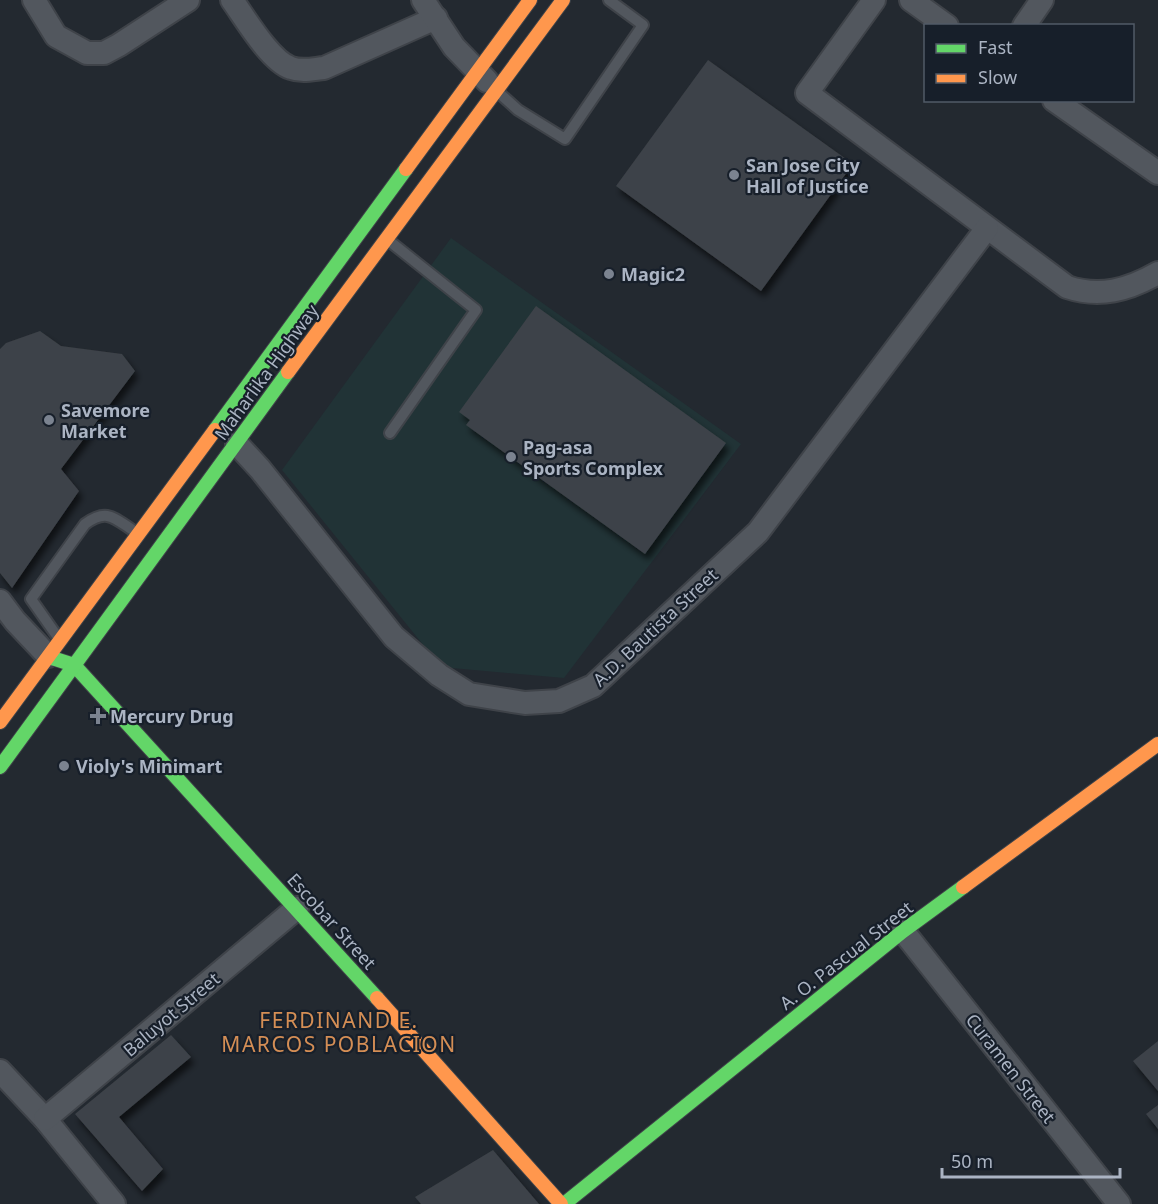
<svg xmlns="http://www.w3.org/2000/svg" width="1158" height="1204" font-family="'Noto Sans',sans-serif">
<defs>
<filter id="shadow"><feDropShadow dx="3.5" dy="6" stdDeviation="3" flood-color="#0009"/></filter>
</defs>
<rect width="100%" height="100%" fill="#232930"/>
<!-- green -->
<polygon fill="#213336" points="451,238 741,444 564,678 441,667 282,470"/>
<!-- building -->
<g fill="#3d4248" filter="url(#shadow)">
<polygon points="708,60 853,164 761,291 616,186"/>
<polygon points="536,306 726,443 645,554 466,425 470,420 459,412"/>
<polygon points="40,331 61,346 122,354 135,371 61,469 79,491 12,588 0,573 0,349 6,343"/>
<polygon points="171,1035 191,1057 119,1117 163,1169 142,1191 75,1114"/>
<polygon points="1158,1041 1158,1091 1133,1061"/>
<polygon points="1158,1105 1158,1129 1146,1114"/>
<polygon points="493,1150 539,1204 421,1204 415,1197"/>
</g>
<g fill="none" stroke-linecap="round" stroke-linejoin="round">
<defs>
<g id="lane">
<polyline points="498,92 518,110 565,139 643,25 609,0"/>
<polyline points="388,240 476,310 390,433"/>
<path d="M 57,636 L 31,599 L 85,524 C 107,508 114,518 134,531"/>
</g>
<g id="street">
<polyline points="34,0 56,36 87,53 104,53 119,45 188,0"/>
<path d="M 232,0 C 245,18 270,61 291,68 C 302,72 313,69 324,68 L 436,18"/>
<polyline points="423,0 454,47 487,81"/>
<path d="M 874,0 L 807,93 L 1067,287 C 1100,298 1128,290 1158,273"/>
<polyline points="911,0 947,26"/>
<polyline points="1024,26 1042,0"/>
<polyline points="1054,100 1158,173"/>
<polyline points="237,444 260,469 394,637 439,675 469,694 525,703 559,701 593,686 758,532 987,228"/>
<polyline points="0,601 15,621 48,656"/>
<polyline points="903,931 1119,1204"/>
<polyline points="0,1071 45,1119 114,1204"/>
<polyline points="45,1119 297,908"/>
</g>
<g id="fast">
<polyline points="215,430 406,169"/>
<polyline points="49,657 74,665 377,998"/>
<polyline points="0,767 288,372"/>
<polyline points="564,1204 903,931 963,887"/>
</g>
<g id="slow">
<polyline points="406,169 530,0"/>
<polyline points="288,372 563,0"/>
<polyline points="0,722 215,430"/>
<polyline points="963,887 1158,744"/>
<polyline points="377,998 561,1204"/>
</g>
</defs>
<!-- lane casing -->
<use href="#lane" stroke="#3f4349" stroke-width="14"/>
<!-- street casing -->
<use href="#street" stroke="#3f4349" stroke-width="26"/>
<!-- fast casing -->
<use href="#fast" stroke="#3f4349" stroke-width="16"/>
<!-- slow casing -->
<use href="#slow" stroke="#3f4349" stroke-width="16"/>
<!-- lane -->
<use href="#lane" stroke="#52575e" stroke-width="10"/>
<!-- street -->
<use href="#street" stroke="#52575e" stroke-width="22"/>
<!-- fast -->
<use href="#fast" stroke="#63d668" stroke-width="14"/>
<!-- slow -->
<use href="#slow" stroke="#ff974d" stroke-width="14"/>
</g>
<!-- markers -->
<g fill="#7b8390" stroke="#171f2a" stroke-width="2">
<circle cx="734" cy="175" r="6"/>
<circle cx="609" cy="274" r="6"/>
<circle cx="49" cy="420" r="6"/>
<circle cx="511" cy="457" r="6"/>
<path d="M95 707h6v6h6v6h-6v6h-6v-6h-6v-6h6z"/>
<circle cx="64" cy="766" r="6"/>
</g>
<g text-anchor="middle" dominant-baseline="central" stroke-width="4.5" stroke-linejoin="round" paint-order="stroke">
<!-- poi labels -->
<g font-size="18" font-weight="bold" fill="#abb4c3" stroke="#171f2a" text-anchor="start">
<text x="746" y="165">San Jose City<tspan x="746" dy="21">Hall of Justice</tspan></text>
<text x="621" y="274">Magic2</text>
<text x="61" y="410">Savemore<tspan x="61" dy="21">Market</tspan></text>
<text x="523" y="447">Pag-asa<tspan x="523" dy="21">Sports Complex</tspan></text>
<text x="110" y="716">Mercury Drug</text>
<text x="76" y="766">Violy's Minimart</text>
</g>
<!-- street labels -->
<g font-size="18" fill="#abb4c3" stroke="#171f2a">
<text transform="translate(266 372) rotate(-54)">Maharlika Highway</text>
<text transform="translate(655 627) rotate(-43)">A.D. Bautista Street</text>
<text transform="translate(332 921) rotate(48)">Escobar Street</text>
<text transform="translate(846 955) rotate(-38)">A. O. Pascual Street</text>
<text transform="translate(171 1014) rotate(-40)">Baluyot Street</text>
<text transform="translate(1011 1068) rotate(52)">Curamen Street</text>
</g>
<!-- quarter labels -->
<g font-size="21" letter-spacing="1.5" fill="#d48e55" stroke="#171f2a">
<text x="339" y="1020">FERDINAND E.<tspan x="339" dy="24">MARCOS POBLACION</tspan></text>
</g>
</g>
<!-- legend -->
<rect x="924" y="24" width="210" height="78" fill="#171f2a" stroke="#525b67" stroke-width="1.5"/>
<rect x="936" y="44" width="30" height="9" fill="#63d668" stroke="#525b67" stroke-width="1.5"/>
<text x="978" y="54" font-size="18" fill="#abb4c3">Fast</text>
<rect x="936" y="74" width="30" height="9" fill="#ff974d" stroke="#525b67" stroke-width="1.5"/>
<text x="978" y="84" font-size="18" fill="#abb4c3">Slow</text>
<!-- scale -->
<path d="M942 1168v9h178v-9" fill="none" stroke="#abb4c3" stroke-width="3"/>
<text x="951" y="1168" font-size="18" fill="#abb4c3" stroke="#171f2a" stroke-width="4.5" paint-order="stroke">50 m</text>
</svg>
